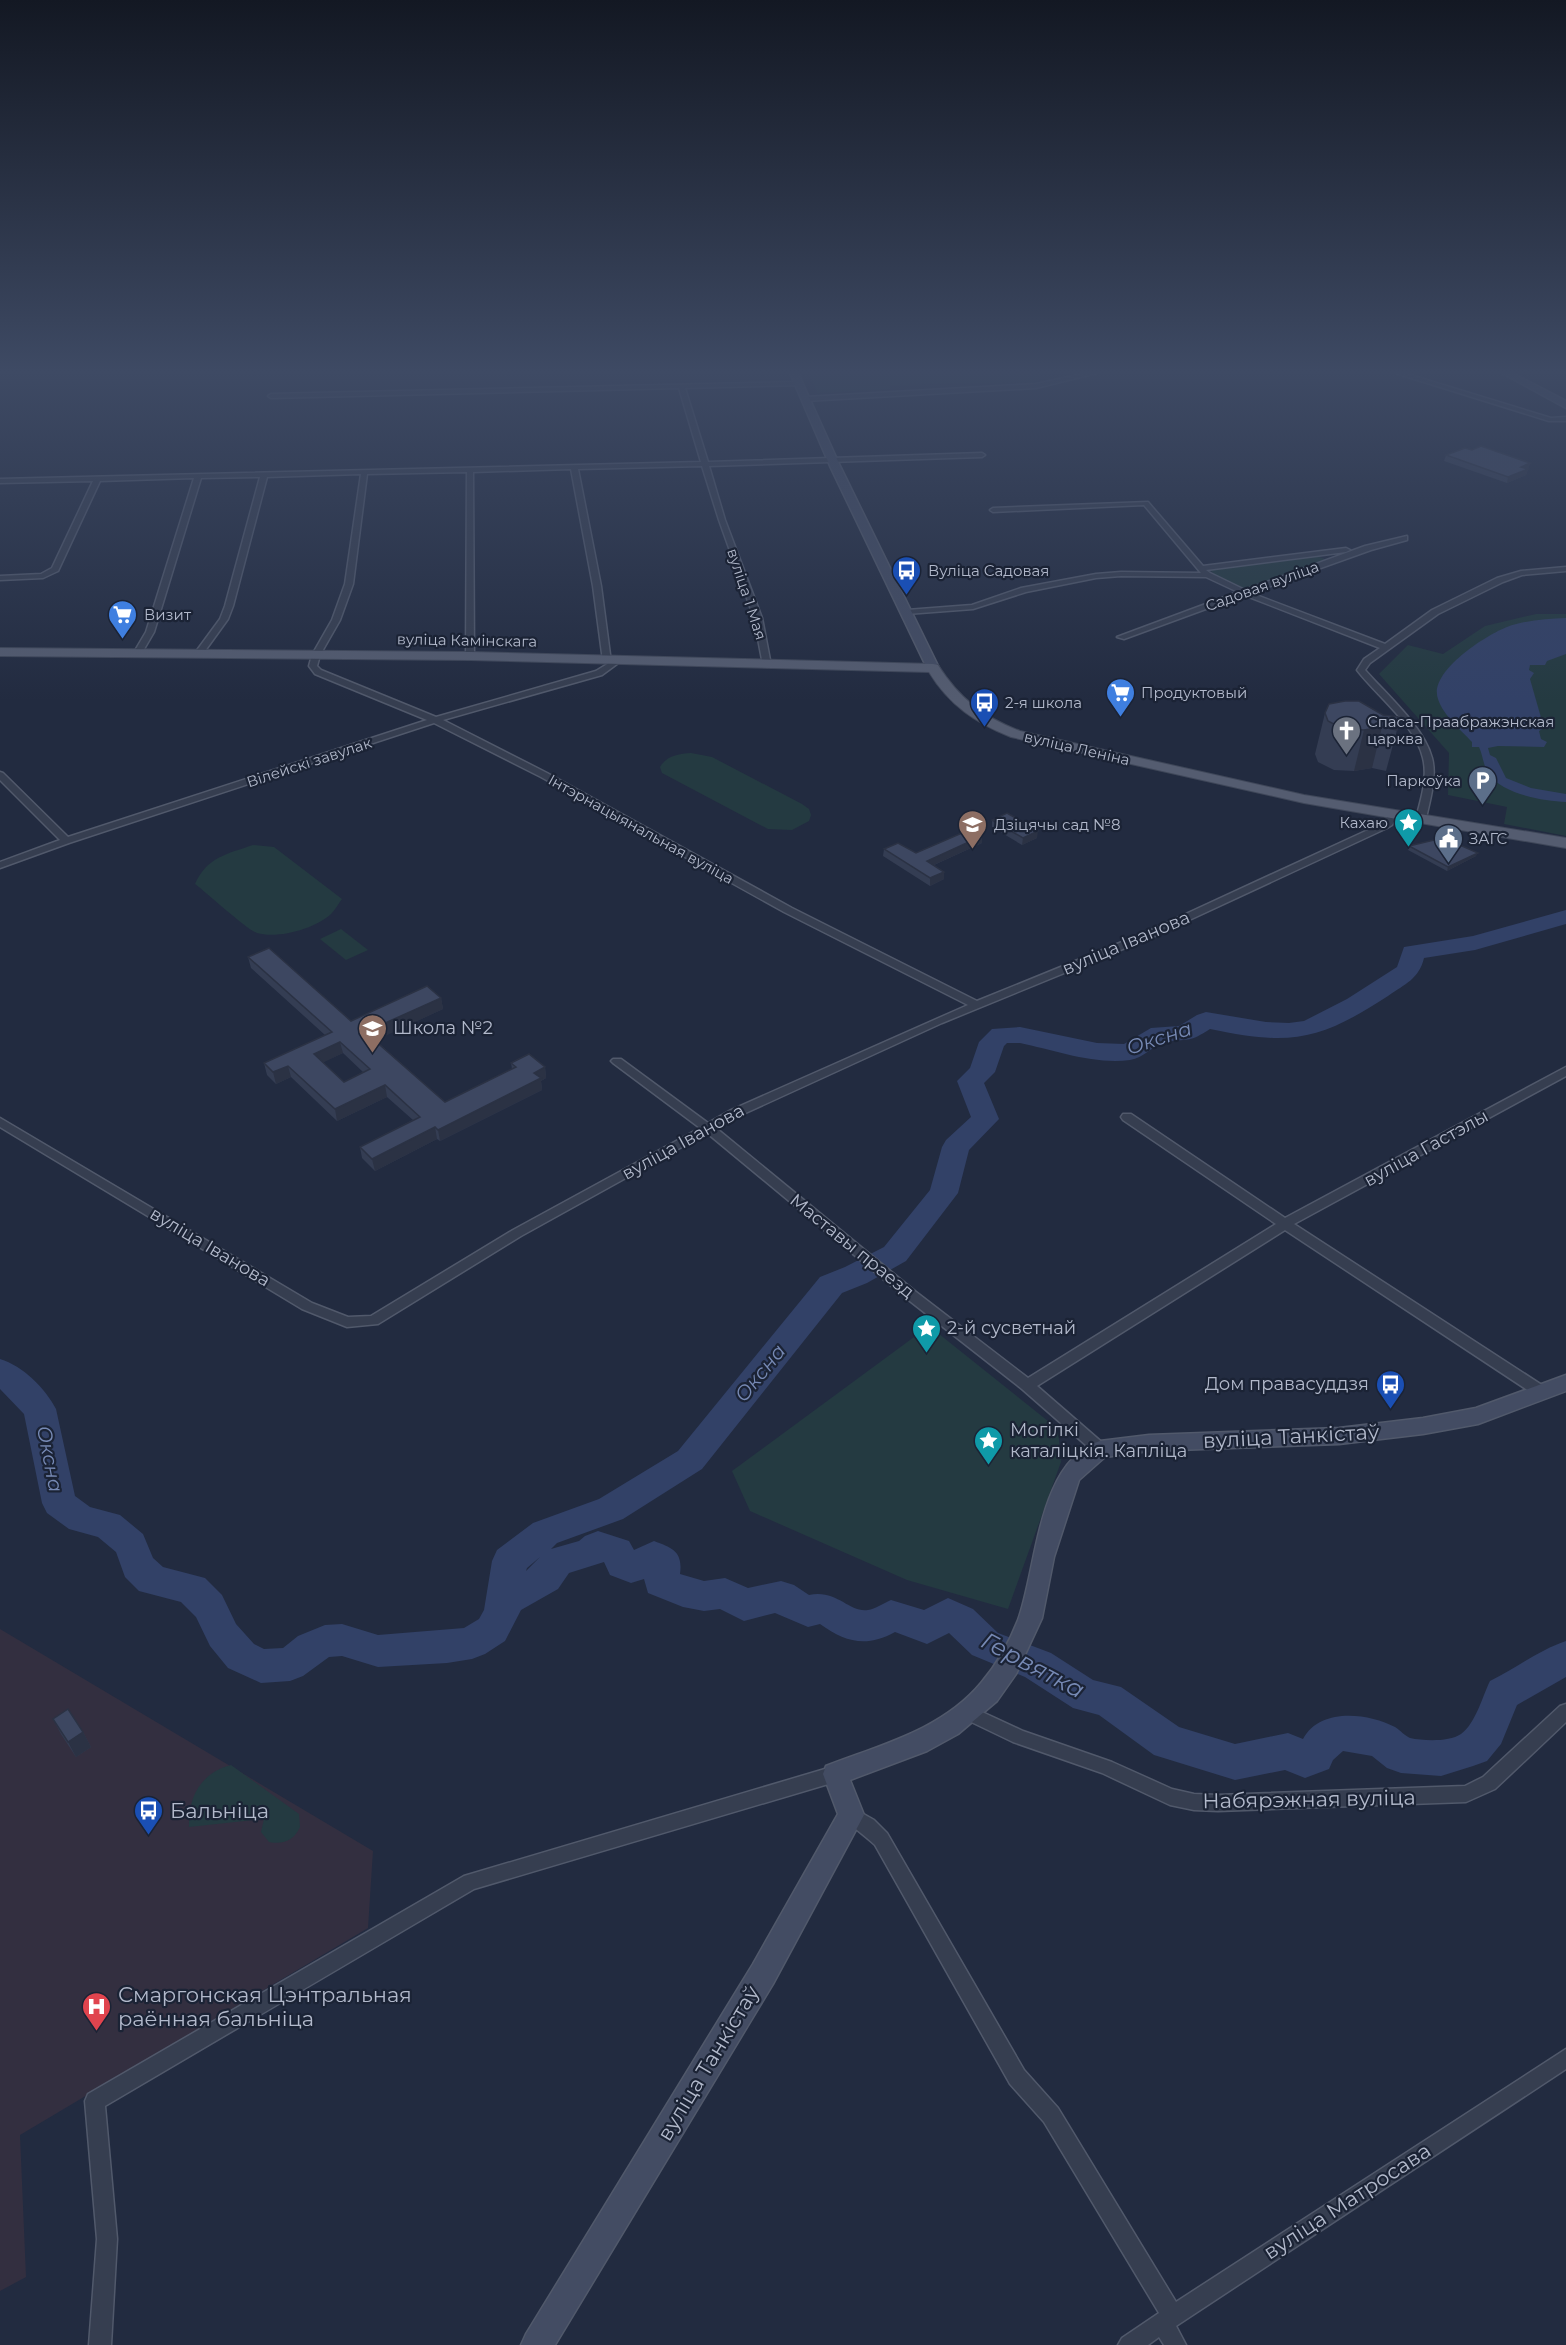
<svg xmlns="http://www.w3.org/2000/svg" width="1566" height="2345" font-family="Montserrat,sans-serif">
<rect width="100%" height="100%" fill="#222b40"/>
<!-- medical -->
<polygon fill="#332f40" points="0,1629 373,1851 368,1928 20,2135 26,2277 0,2291"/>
<!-- green -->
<g fill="#243a41">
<polygon points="808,373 1041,373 1042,377 1034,382 890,385 890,389 818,393"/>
<polygon points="1317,556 1327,560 1243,589 1216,576 1210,570"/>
<polygon points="1536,614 1566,614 1566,836 1504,824 1507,807 1448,795 1449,753 1379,674 1408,645 1443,654 1485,626"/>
<path d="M 691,753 L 712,757 L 802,804 L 809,809 L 811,815 L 809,821 L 792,830 L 768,829 L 662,773 L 660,767 C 667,755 679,754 691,753 Z"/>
<path d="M 253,845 L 274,847 L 342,899 C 338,904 335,910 331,914 C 315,929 278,939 257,933 C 247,930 206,892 195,884 C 207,857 227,854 253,845 Z"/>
<polygon points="341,929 368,950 346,960 320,939"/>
<polygon points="929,1326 1058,1429 1061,1462 1008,1609 907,1580 750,1511 732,1471"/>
<path d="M 231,1765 L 299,1814 L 300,1827 C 294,1840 284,1845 269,1842 L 261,1832 L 264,1819 L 189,1827 C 188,1798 200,1773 231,1765 Z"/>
</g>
<!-- water -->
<path fill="#324167" d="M 1566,618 L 1566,654 L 1547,661 L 1545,665 L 1530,665 L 1529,670 L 1534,673 L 1530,679 L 1544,728 L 1539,731 L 1541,739 L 1547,742 L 1544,747 L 1498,746 L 1488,748 L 1490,755 L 1496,758 L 1506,778 L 1531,788 L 1566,794 L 1566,802 C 1542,801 1502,794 1488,773 C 1483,764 1483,756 1479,747 L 1472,747 L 1472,742 C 1461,730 1443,715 1438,699 C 1428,672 1486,635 1507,627 C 1525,620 1547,619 1566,618 Z"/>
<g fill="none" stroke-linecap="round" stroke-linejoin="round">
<!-- river -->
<path fill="#324167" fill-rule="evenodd" d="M 1566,910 L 1566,924 L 1475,950 L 1424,958 C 1419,979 1405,984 1388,996 C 1319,1041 1291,1046 1210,1029 C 1188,1043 1191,1038 1167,1042 C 1154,1044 1144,1058 1130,1060 C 1095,1065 1054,1050 1020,1043 L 1007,1043 L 1004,1046 L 995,1072 L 984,1083 L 999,1119 L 969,1150 L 958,1193 L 906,1261 L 867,1283 L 842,1293 L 702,1469 L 623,1519 L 557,1543 L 551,1549 L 579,1541 L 585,1536 L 598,1531 L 629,1541 L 634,1550 L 654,1541 C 673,1548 683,1552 680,1574 L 704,1581 L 725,1578 L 748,1588 L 781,1581 L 794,1585 L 809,1595 C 837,1589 849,1613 868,1610 C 875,1609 884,1603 891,1600 L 924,1610 L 948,1598 L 973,1609 L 998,1633 L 1051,1653 L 1093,1680 L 1121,1687 L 1179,1727 L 1235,1744 L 1288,1733 L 1303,1739 C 1320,1707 1368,1713 1395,1727 C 1400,1730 1405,1736 1410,1738 C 1424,1741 1449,1742 1461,1734 C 1476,1723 1482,1697 1490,1681 C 1515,1669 1539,1650 1566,1641 L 1566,1677 L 1517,1705 L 1501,1744 L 1487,1761 L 1473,1766 L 1441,1776 L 1401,1773 L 1387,1768 L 1372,1756 L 1343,1751 L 1333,1760 L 1329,1769 L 1305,1778 L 1285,1770 L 1235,1780 L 1154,1755 L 1099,1715 L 1073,1708 L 1025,1677 L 972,1655 L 949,1633 L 927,1644 L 895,1632 C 866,1648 845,1642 820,1624 L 808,1627 L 775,1613 L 744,1621 L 720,1609 L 704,1611 L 683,1607 L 648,1593 L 644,1579 L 631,1583 L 610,1575 L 604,1562 L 569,1573 L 558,1589 L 521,1610 L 505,1641 L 485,1654 L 472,1659 L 447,1663 L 378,1667 L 342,1656 L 329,1657 L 303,1676 L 290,1681 L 261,1683 L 228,1668 L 210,1646 L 196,1617 L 181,1602 L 139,1591 L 125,1577 L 116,1552 L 98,1537 L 69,1529 L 47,1513 L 42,1503 L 24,1414 L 0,1389 L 0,1359 C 23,1366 45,1388 56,1409 L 75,1496 L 90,1507 L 120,1515 L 143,1534 L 153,1558 L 163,1567 L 205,1578 L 222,1595 L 236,1624 L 254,1644 L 264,1649 L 283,1648 L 298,1636 L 325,1625 L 342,1624 L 378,1635 L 464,1628 L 479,1619 L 484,1610 L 492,1561 L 497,1550 L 533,1523 L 599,1499 L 678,1451 L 820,1277 L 845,1267 L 884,1247 L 930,1190 L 942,1147 L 946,1140 L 971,1117 L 957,1081 L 970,1068 L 979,1042 L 992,1029 L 1020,1027 L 1097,1043 L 1124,1044 L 1151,1028 L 1179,1026 L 1197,1015 L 1206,1012 L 1266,1022 L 1289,1023 L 1304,1021 L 1347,999 L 1397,967 L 1404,947 L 1473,936 ZM 540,1557 L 526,1571 L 527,1568 Z"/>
<defs>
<g id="street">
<polygon points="1087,373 1097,373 1036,388 805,401 802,399 805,397 1036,384"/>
<polygon points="1395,373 1404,373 1551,418 1566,417 1566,421 1549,421"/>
<path d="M 799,382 L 801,385 L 685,388 L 708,462 L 982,453 L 985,455 L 982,457 L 709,466 L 725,520 L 762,618 L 771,665 L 767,667 L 763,665 L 754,618 L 719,520 L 702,466 L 578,469 L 601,586 L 611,662 L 617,659 L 621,661 L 602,675 L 443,720 L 547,773 L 792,908 L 977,1001 L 1149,931 L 1381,824 L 1385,821 L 1390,812 L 1393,811 L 1398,814 L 1392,825 L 1387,828 L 1157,935 L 942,1023 L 739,1116 L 716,1128 L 916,1292 L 1028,1378 L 1276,1224 L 1123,1120 L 1121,1117 L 1123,1114 L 1131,1114 L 1285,1218 L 1566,1067 L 1566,1076 L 1294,1224 L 1548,1389 L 1550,1393 L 1548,1397 L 1543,1398 L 1538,1397 L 1285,1230 L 1037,1386 L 1105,1445 L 1107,1449 L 1105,1453 L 1100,1455 L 1095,1453 L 1022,1389 L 906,1298 L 707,1133 L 521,1236 L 378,1324 L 347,1327 L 302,1309 L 0,1127 L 0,1118 L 312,1303 L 348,1317 L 371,1316 L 513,1230 L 700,1128 L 613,1063 L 611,1061 L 613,1059 L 621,1059 L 708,1123 L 731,1110 L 968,1005 L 784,912 L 541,777 L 434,723 L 69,843 L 0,868 L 0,862 L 60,840 L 0,780 L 0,772 L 3,773 L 68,837 L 427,720 L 315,674 L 309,666 L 312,655 L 332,620 L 345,584 L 361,474 L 267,477 L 233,606 L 228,619 L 202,655 L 199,655 L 195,653 L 220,619 L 225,606 L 260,477 L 201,478 L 154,632 L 140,656 L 137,656 L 133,654 L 146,632 L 194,478 L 100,481 L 58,571 L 43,578 L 0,580 L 0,576 L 41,574 L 52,568 L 93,481 L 0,483 L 0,479 L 701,462 L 679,388 L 271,398 L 268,396 L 271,394 ZM 571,469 L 593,586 L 603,661 L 609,663 L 596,671 L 436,717 L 321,670 L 317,666 L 320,655 L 340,620 L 353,584 L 367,474 L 467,472 L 466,656 L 470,658 L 474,656 L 473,472 Z"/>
<path d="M 1148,502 L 1203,566 L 1346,548 L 1350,550 L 1346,552 L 1206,570 L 1210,573 L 1245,590 L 1365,546 L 1407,536 L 1407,540 L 1371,550 L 1251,593 L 1385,644 L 1432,610 L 1497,578 L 1521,571 L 1566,567 L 1566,571 L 1522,575 L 1503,582 L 1438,614 L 1370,663 L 1365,670 C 1386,694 1424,727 1432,758 C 1437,777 1430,800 1426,818 L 1421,821 L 1416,818 C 1421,800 1428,777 1423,758 C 1416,726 1377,696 1357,670 L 1364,659 L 1380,648 L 1244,595 L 1124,639 L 1117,637 L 1238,592 L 1206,577 L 1121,576 L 1096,578 L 1026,592 L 973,609 L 907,614 L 903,612 L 907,610 L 972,605 L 1021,588 L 1096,574 L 1121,572 L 1201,573 L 1144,505 L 993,512 L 990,510 L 993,508 Z"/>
<polygon points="1566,1704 1566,1722 1495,1789 1466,1802 1218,1811 1194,1810 1170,1805 1102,1773 1013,1742 961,1717 959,1712 961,1707 967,1705 1023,1731 1112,1762 1172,1789 1194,1794 1218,1795 1465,1786 1483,1777 1560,1706"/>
<polygon points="835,1766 841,1769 843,1774 841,1779 835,1782 474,1889 105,2106 117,2239 111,2345 89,2345 97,2239 85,2101 88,2094 464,1876"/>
<path d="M 851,1807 L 874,1820 L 887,1833 L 1024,2070 L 1058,2108 L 1176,2302 L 1566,2049 L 1566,2069 L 1176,2326 L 1186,2345 L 1164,2345 L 1159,2337 L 1148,2345 L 1118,2345 L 1122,2338 L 1159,2313 L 1044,2122 L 1010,2084 L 875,1845 C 867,1837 846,1823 843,1815 L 845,1809 Z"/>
</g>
<g id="secondary">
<polygon points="790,373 798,373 840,466 939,668 937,671 929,671 927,668 830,466"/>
<polygon points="1502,373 1512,373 1566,401 1566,408"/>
<path d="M 1566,1375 L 1566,1391 L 1478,1424 L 1423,1434 L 1339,1444 L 1149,1451 L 1105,1457 L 1079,1480 L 1054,1557 L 1042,1618 L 1016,1674 L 997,1701 L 958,1734 L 927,1751 L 850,1780 L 864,1815 L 773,1984 L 555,2345 L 521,2345 L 526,2334 L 753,1964 L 838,1814 L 823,1774 L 826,1766 C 880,1745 942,1730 981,1683 C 997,1664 1009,1643 1018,1620 C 1037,1569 1037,1461 1100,1441 L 1149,1435 L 1339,1428 L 1423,1418 L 1476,1408 Z"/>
</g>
<path id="primary" d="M 0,648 L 470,652 L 933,664 L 938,665 C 959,698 983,717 1020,731 L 1304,795 L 1566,838 L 1566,848 L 1304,803 L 1011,737 C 976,723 949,705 929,672 L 470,660 L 0,656 Z"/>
</defs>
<!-- street casing -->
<use href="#street" stroke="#51596b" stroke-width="3"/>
<!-- secondary casing -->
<use href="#secondary" stroke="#51596b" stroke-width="3"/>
<!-- primary casing -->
<use href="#primary" stroke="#3f4759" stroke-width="2"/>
<!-- street -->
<use href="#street" fill="#363e50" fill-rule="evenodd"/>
<!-- secondary -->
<use href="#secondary" fill="#434c63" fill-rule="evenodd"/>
<!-- primary -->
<use href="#primary" fill="#545c70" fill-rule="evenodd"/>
</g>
<!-- wall -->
<g fill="#343d53" fill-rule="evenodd">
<polygon points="1472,450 1530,463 1526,475 1507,483 1444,461 1446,455"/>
<polygon points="1325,713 1397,730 1386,771 1372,768 1354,771 1334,770 1318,762 1315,754"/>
<polygon points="992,820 1037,838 1022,845 992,827"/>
<polygon points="982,836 982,843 934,865 944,879 930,886 883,856 884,849 916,853"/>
<polygon points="1409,846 1476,856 1447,871 1408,850"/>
<path d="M 248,957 L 351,1021 L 441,998 L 443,1009 L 375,1040 L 445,1102 L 512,1069 L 511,1063 L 545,1067 L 546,1078 L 541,1081 L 542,1090 L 440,1141 L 437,1139 L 375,1171 L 362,1158 L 360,1147 L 413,1120 L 387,1097 L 337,1121 L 291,1077 L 276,1084 L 267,1075 L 264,1063 L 325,1035 L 251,968 ZM 343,1053 L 363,1072 L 344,1082 L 323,1062 Z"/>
<polygon points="53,1719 83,1732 91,1747 76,1757 61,1734"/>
</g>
<!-- shaded-wall -->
<g fill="#2b3244">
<polygon points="1530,463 1526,475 1507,483 1508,477 1521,467"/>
<polygon points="1382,727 1372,768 1354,771 1364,730"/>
<polygon points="1038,831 1037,838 1022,845 1023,838"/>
<polygon points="982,836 982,843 927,868 927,861"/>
<polygon points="1478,853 1476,856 1447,871 1448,867"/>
<polygon points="944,872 944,879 930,886 930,878"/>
<polygon points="441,998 443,1009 368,1044 365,1032"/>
<polygon points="340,1042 343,1053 316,1066 314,1054"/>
<polygon points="288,1066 291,1077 276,1084 273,1072"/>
<polygon points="545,1067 546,1078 541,1081 542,1090 440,1141 438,1130 534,1073"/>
<polygon points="385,1085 387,1097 337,1121 335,1109"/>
<polygon points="435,1127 437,1139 375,1171 372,1159"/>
<polygon points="83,1732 91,1747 76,1757 68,1742"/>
</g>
<!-- building -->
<g fill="#3d4761" stroke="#2b3244" stroke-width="1.5" fill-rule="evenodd">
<polygon points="1481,446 1530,463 1521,467 1528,469 1508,477 1446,455 1465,448 1472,450"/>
<polygon points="1345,701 1359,701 1383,715 1398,717 1397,730 1382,727 1364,730 1343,729 1328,721 1325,713 1329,704"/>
<polygon points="1007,813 1038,831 1023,838 992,820"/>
<polygon points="978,826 982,836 927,861 944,872 930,878 884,849 898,843 916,853"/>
<polygon points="1434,840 1453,842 1478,853 1448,867 1409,846"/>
<path d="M 269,948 L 351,1021 L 427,986 L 441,998 L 365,1032 L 445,1102 L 516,1067 L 511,1063 L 529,1054 L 545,1067 L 534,1073 L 541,1078 L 438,1130 L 435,1127 L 372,1159 L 360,1147 L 420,1117 L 385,1085 L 335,1109 L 288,1066 L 273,1072 L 264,1063 L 332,1032 L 248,957 ZM 340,1042 L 370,1069 L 344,1082 L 314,1054 Z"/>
<polygon points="68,1709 83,1732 68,1742 53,1719"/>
</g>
<!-- sky -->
<linearGradient id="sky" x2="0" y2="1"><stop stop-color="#131823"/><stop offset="0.53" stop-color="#3e4a64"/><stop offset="1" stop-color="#3e4a64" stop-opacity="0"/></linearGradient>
<rect width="1566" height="701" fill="url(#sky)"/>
<!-- icons -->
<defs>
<symbol id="bus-pin" viewBox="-11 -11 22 30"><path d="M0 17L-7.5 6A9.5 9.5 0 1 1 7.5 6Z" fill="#1a4fb4" stroke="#1b2335"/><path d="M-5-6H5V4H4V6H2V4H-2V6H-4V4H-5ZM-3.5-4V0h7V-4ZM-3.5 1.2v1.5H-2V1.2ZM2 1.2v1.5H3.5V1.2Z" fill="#fff"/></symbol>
<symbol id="supermarket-pin" viewBox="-11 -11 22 30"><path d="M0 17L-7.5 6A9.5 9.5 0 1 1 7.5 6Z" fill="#3f7fe0" stroke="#1b2335"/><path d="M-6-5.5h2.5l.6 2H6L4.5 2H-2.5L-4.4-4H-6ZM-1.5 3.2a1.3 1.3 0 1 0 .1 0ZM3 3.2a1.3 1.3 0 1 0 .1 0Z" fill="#fff"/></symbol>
<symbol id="church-pin" viewBox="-11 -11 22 30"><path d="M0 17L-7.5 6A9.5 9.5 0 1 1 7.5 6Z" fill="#6b7280" stroke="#1b2335"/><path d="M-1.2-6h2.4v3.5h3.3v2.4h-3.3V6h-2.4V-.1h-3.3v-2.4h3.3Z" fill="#fff"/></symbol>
<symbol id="parking-pin" viewBox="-11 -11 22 30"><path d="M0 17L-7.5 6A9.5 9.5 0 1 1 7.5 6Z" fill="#5c6f8a" stroke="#1b2335"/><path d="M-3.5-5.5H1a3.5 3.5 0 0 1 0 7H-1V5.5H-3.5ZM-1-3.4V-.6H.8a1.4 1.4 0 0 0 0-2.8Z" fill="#fff"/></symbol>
<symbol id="sight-pin" viewBox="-11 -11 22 30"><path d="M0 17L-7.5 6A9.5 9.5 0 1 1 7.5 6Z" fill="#0f9aa8" stroke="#1b2335"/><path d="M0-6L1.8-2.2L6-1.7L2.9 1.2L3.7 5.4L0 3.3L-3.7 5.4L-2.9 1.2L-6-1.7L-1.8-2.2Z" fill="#fff"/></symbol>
<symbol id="school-pin" viewBox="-11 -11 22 30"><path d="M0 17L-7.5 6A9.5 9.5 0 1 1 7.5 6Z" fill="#8d6e63" stroke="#1b2335"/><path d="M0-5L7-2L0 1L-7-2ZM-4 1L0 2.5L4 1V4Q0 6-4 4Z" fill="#fff"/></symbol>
<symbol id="civic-pin" viewBox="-11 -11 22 30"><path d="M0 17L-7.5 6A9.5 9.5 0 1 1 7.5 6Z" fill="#5c6f8a" stroke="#1b2335"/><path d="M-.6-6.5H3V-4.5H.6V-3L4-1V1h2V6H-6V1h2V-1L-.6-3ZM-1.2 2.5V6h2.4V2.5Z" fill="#fff"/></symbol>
<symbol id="hospital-pin" viewBox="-11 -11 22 30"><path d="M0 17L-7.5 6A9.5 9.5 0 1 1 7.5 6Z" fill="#e0444e" stroke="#1b2335"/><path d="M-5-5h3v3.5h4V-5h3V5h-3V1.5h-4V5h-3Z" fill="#fff"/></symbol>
</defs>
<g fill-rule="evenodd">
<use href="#bus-pin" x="890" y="554" width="33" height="45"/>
<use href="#supermarket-pin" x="106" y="598" width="33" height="45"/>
<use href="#supermarket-pin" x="1104" y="676" width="33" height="45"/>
<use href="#bus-pin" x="968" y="686" width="33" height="45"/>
<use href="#church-pin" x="1330" y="714" width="33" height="45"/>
<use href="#parking-pin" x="1466" y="764" width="33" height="45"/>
<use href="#sight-pin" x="1392" y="806" width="33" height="45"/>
<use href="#school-pin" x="956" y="808" width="33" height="45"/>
<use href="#civic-pin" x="1432" y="822" width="33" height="45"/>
<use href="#school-pin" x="356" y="1012" width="33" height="45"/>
<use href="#sight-pin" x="910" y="1312" width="33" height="45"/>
<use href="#bus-pin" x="1374" y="1368" width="33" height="45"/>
<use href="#sight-pin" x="972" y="1424" width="33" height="45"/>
<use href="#bus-pin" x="132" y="1794" width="33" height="45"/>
<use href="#hospital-pin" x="80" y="1990" width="33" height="45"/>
</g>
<g text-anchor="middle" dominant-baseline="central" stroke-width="4.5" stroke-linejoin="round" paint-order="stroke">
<!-- far-poi labels -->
<g font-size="15" fill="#b2b9cb" stroke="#1b2335" text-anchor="start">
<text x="928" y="570">Вуліца Садовая</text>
<text x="144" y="614">Визит</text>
<text x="1141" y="692">Продуктовый</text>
<text x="1005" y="702">2-я школа</text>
<text x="1367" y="721">Спаса-Праабражэнская<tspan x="1367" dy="17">царква</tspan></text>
<text x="1461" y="780" text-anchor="end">Паркоўка</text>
<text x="1388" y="822" text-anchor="end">Кахаю</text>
<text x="994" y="824">Дзіцячы сад №8</text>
<text x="1469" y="838">ЗАГС</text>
</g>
<!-- far-street labels -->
<g font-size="15" fill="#b2b9cb" stroke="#1b2335">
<text transform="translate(1262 586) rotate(-20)">Садовая вуліца</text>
<text transform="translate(747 594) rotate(72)">вуліца 1 Мая</text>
<text transform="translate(467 640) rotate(1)">вуліца Камінскага</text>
<text transform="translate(1077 748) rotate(13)">вуліца Леніна</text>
<text transform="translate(309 762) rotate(-18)">Вілейскі завулак</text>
<text transform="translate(641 829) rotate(29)">Інтэрнацыянальная вуліца</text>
</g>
<!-- street labels -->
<g font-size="18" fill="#b2b9cb" stroke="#1b2335">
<text transform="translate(1126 943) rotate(-23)">вуліца Іванова</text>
<text transform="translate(683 1142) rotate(-29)">вуліца Іванова</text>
<text transform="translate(1426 1148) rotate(-29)">вуліца Гастэлы</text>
<text transform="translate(852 1246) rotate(39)">Маставы праезд</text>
<text transform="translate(210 1247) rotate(31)">вуліца Іванова</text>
</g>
<!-- poi labels -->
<g font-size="18" fill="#b2b9cb" stroke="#1b2335" text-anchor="start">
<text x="393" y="1028">Школа №2</text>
<text x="947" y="1328">2-й сусветнай</text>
<text x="1369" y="1384" text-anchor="end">Дом правасуддзя</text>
<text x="1010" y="1430">Могілкі<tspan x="1010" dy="21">каталіцкія. Капліца</tspan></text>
</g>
<!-- water labels -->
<g font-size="20" font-style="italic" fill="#778ab5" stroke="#1b2335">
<text transform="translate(1159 1038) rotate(-18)">Оксна</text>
<text transform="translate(760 1373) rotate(-51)">Оксна</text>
<text transform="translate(50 1459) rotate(79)">Оксна</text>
</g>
<!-- near-street labels -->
<g font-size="21" fill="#b2b9cb" stroke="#1b2335">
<text transform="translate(1291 1436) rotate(-3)">вуліца Танкістаў</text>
<text transform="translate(1309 1799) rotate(-1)">Набярэжная вуліца</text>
<text transform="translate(708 2063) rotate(-59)">вуліца Танкістаў</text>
<text transform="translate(1347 2201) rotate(-33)">вуліца Матросава</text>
</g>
<!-- near-poi labels -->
<g font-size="21" fill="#b2b9cb" stroke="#1b2335" text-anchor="start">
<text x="170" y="1810">Бальніца</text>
<text x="118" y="1994">Смаргонская Цэнтральная<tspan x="118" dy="24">раённая бальніца</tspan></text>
</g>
<!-- near-water labels -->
<g font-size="24" font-style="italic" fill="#778ab5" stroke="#1b2335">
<text transform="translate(1033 1665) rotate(28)">Гервятка</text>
</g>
</g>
</svg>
